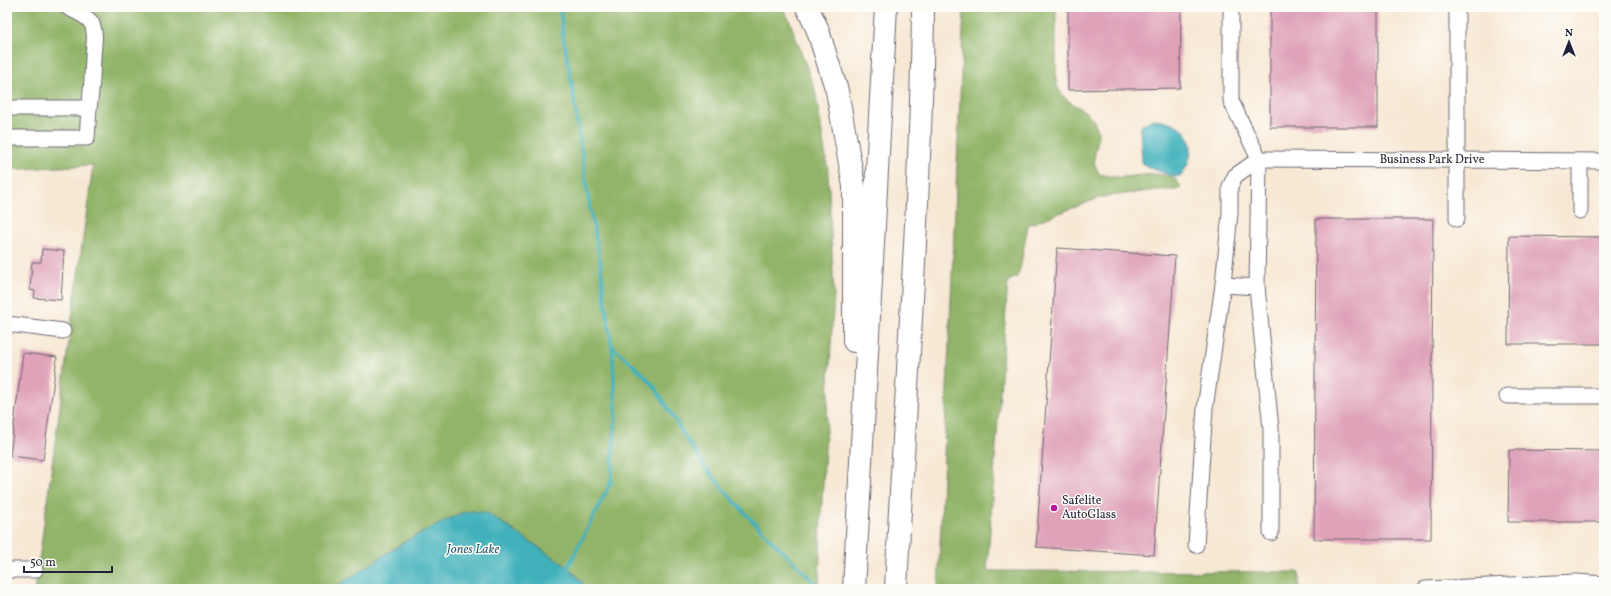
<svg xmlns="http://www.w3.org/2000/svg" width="1611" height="596" font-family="Vollkorn,serif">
<rect width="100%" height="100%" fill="#fdfcf7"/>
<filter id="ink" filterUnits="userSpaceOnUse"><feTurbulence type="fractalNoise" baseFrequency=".025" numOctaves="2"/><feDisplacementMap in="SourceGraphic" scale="8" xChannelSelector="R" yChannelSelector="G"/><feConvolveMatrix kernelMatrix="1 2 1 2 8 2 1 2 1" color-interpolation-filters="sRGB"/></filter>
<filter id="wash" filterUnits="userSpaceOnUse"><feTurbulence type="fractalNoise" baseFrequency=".012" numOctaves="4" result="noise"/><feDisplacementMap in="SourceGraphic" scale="16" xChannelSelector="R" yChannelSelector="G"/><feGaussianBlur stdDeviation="0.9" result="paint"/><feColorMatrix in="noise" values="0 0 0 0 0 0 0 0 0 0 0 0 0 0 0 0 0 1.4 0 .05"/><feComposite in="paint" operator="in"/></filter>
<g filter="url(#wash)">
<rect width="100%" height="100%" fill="#f7e8d4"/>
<!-- forest -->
<g fill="#91b468" stroke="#5a6b52">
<polygon points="7,7 782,7 789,19 815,90 828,171 834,294 821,517 819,589 588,589 568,567 487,513 472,511 461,513 404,542 333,589 35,589 93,165 7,170"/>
<path d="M 964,7 L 1056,7 L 1056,81 C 1063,110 1089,103 1097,128 C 1100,135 1095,151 1094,159 C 1094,164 1097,169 1099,174 C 1105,175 1112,177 1118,177 C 1134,178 1174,165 1181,188 L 1176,190 L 1157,190 L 1102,197 L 1028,225 L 1020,269 L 1017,277 L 1008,281 L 987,571 L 1299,572 L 1299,589 L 938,589 Z"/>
</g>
<!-- water -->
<g fill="#40b0bb" stroke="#31697b">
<path d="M 1153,119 C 1189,121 1201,145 1182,175 L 1175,177 L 1148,167 L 1142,163 L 1140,129 L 1142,125 Z"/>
<polygon points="472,511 487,513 568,567 588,589 333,589 404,542 461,513"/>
</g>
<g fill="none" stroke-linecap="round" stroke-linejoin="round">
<!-- stream -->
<g stroke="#40b0bb" stroke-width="3.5">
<polyline points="560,7 563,36 571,79 589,203 600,261 605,301 612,346 616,411 611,482 568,567 568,571"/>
<path d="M 612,346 C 623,357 645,374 654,386 C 673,415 688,446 710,473 C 744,515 783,552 822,589"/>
</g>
</g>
<g id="blocks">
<!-- building -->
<g fill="#dfa2b9">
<polygon points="1068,7 1181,7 1180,88 1068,90"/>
<rect x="1270" y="7" width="108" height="120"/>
<polygon points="1316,219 1433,219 1431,539 1314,539"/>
<polygon points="1509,236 1604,237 1604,344 1508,344"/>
<polygon points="1057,248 1175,256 1154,555 1036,547"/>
<polygon points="42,249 64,251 61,300 34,298 35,291 30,290 32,262 41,262"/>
<polygon points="23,353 57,357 43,460 10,456"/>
<polygon points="1509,450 1604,451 1604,522 1508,522"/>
</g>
</g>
</g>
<g filter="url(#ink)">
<use href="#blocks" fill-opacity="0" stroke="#6d6771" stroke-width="1"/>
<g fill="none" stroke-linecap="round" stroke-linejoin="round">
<defs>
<g id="minor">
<path d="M 7,108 L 89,108 C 92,91 92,75 93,58 C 93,47 97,35 92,24 C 87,15 75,12 67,7"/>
<polyline points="7,138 87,138 89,108"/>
<polyline points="1259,159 1604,161"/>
<polyline points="1580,161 1580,211"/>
<polyline points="1457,219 1457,7"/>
<polyline points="1223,285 1257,287 1259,159 1231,101 1231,7"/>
<polyline points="1257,287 1271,429 1271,533"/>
<polyline points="7,324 63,331"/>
<polyline points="1507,396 1604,396"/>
<polyline points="1196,545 1205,408 1223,285 1230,213 1230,187 1235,176 1259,159"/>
<polyline points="7,570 35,570"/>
<polyline points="1425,589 1576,582 1604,584"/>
</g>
<g id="highway">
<polyline points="807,7 817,28 837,91 854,186 854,341"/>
<polyline points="854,589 886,7"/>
<path d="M 896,589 C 905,395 921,201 923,7"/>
</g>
</defs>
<!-- minor casing -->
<use href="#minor" stroke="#6d6771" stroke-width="17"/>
<!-- highway casing -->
<use href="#highway" stroke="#6d6771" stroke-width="24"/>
<!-- minor -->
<use href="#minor" stroke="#fff" stroke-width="15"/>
<!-- highway -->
<use href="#highway" stroke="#fff" stroke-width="22"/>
</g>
</g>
<!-- markers -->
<circle fill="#b5179e" stroke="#fdfcf7" stroke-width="1.5" cx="1054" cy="508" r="4"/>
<g text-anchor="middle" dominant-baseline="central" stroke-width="3" stroke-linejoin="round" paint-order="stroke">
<!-- street labels -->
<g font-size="12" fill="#22223b" stroke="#fdfcf7">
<text x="1432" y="160">Business Park Drive</text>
</g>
<!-- poi labels -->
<g font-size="12" fill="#22223b" stroke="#fdfcf7" text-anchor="start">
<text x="1062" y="501">Safelite<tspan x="1062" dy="14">AutoGlass</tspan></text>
</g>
<!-- water labels -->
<g font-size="13" font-style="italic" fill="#306275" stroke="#fdfcf7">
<text x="473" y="550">Jones Lake</text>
</g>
</g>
<!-- margin -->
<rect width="1611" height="596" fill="none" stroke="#fdfcf7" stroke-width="24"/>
<!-- north arrow -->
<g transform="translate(1569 42)" stroke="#fdfcf7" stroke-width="3" paint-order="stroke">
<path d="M0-3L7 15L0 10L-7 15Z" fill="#22223b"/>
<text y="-6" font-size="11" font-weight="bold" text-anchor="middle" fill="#22223b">N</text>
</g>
<!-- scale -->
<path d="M24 566v6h88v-6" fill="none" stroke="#22223b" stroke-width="2"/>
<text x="30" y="566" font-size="12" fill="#22223b" stroke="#fdfcf7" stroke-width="3" paint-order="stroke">50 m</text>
</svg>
